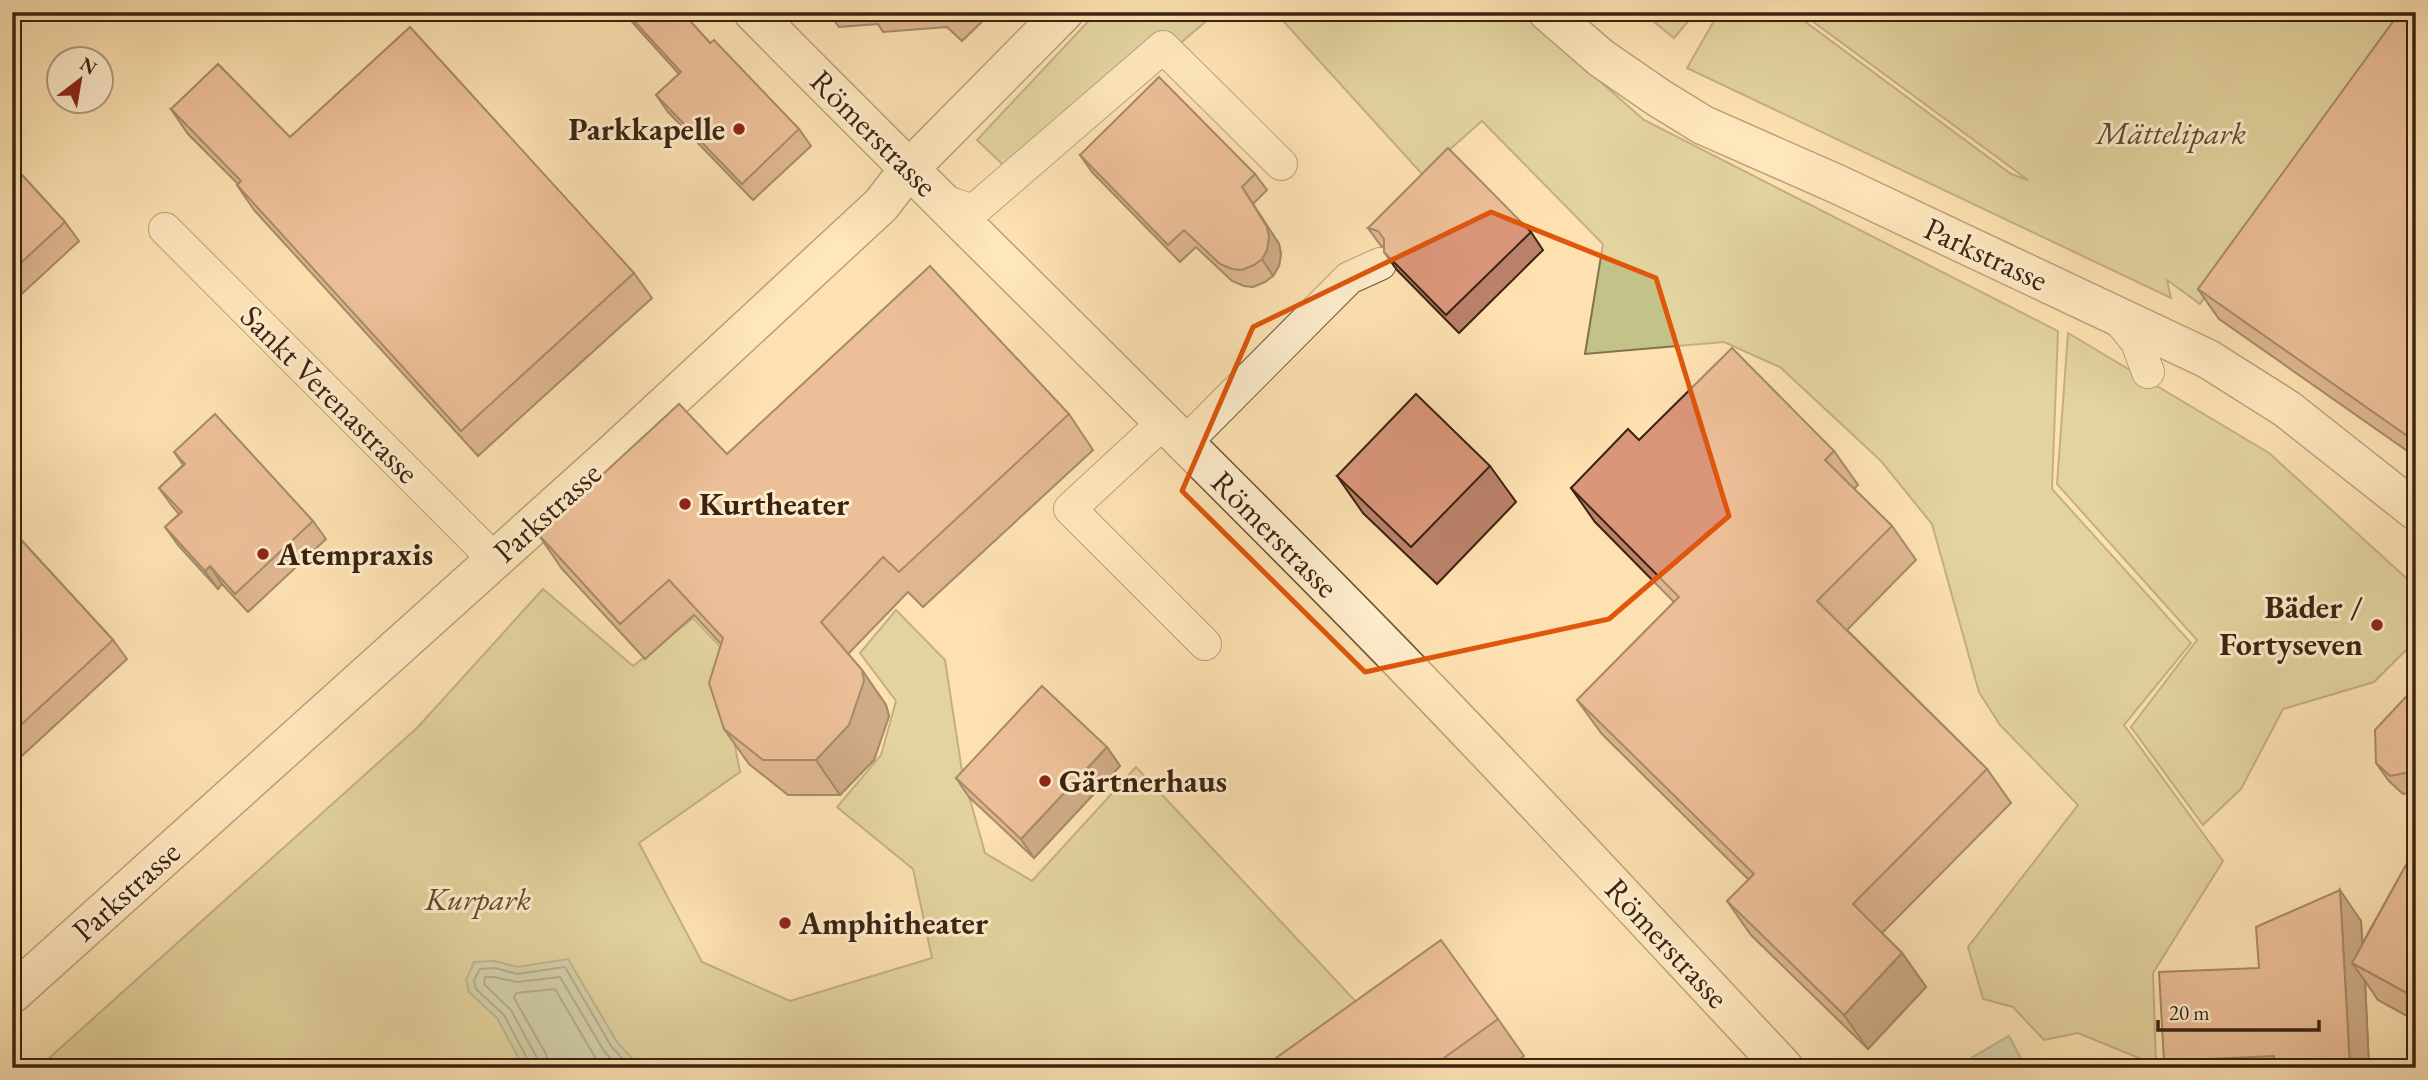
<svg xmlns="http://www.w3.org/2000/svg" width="2428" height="1080" font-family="'EB Garamond',serif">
<rect width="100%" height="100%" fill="#fde1b1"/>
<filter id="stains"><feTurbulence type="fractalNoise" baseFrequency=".00286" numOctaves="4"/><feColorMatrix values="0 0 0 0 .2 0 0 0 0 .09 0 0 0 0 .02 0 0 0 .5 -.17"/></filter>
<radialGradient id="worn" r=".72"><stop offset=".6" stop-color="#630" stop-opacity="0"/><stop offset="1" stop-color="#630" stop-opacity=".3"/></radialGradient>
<!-- green -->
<g fill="#c3c289" stroke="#7f724d" stroke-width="2">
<polygon points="1097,12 1217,12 1019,180 977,140"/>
<polygon points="1275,12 1521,12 1644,120 2058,331 2052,489 2191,643 2124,725 2223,861 2153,973 2156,1065 2078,1033 2044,1040 2013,1007 1983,999 1968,947 2078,805 2000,725 1979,692 1932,524 1881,461 1780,367 1724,342 1585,354 1603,244 1482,121 1422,174"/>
<polygon points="1642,12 1696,12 1674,38"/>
<polygon points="1719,12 1792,12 2011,174 2028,180 1800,12 2406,12 2416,37 2224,270 2200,304 2167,280 2171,298 1687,68"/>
<polygon points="2068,333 2269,453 2416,587 2416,640 2374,682 2283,709 2241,789 2203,825 2131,727 2197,640 2057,484"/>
<polygon points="543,589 633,666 693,618 744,672 730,720 740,772 639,843 702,962 790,1001 932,958 913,869 837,807 881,755 896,701 860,653 896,610 945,660 962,771 985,853 1032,881 1136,767 1361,1007 1270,1068 38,1068 417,728"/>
</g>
<!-- water -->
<g fill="#a1bea7" stroke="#78806b" stroke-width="2">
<polygon points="568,959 617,1042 641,1068 524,1068 497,1018 469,992 466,980 474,962 495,961 517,967"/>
<polygon points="2009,1036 2024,1064 2018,1068 1954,1068"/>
</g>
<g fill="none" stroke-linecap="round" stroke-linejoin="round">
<!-- shore -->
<g stroke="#6e705c" stroke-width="2">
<polyline points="530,1068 529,1062 504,1015 476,989 474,980 480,969 495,968 517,974 565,967 611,1046 631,1068"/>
<polyline points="539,1068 537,1058 511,1010 484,984 485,977 494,977 517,982 560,977 604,1051 619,1068"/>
<polyline points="549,1068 546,1054 514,998 516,993 555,989 595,1057 605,1068"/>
</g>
<defs>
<g id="service">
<polyline points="941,200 973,211 1163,47 1281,164"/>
<polyline points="165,229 494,559"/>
<polyline points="2116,316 2137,342 2148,372"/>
<polyline points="1164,422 1070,509 1205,644"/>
<polyline points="1185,443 1349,278 1380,264"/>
</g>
<g id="minor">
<path d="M 753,12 C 946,208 1143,399 1335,594 C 1488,749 1635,909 1784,1068"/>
<polyline points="1548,12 1601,58 1659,98 1703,125 1839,185 2208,359 2287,409 2416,511"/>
<polyline points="12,994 610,456 881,205 908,170 1064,12"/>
</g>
</defs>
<!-- service casing -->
<use href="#service" stroke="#6c5239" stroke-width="34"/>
<!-- minor casing -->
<use href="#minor" stroke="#6c5239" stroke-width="41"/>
<!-- service -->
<use href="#service" stroke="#feeccc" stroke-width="32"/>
<!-- minor -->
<use href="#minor" stroke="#feeccc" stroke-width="38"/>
</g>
<!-- wall -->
<g fill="#bb816a" stroke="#3b2311" stroke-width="2">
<polygon points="623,12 682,12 710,43 799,129 811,146 753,200 668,112 656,95 679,74"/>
<polygon points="828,12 992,12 962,41 947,27 883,32 878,24 839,27"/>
<polygon points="2416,12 2416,457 2219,319 2198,289"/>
<polygon points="171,109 290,137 634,273 652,298 478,456 254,210 237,185 238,184 188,134"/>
<polygon points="1080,155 1255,174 1267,190 1253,204 1279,244 1281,254 1279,266 1273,276 1265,282 1253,287 1244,286 1232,281 1196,247 1180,262 1092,172"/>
<polygon points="12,164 65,222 79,241 12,303"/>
<polygon points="1368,228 1531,232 1543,250 1459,333 1397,270 1384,252 1384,247 1381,246"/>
<polygon points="1069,414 1093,450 923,607 908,592 848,654 862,670 886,705 889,716 874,760 840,795 788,795 749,764 724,729 721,644 694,615 645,659 562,569 538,534 727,454"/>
<polygon points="1639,440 1834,451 1858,485 1854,489 1892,526 1916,560 1847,630 1987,769 2011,803 1882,933 1902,953 1926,987 1868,1049 1751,935 1727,901 1749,880 1602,734 1577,700 1674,602 1595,522 1571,488"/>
<polygon points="174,452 313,521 326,539 248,612 222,584 218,589 178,545 165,527 179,514 172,506 159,488 183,465"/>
<polygon points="1490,466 1516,502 1437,584 1363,513 1337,476"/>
<polygon points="12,530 113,640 127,659 12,765"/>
<polygon points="2416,686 2416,792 2403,794 2389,781 2376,763"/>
<polygon points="1107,747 1120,766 1034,858 969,797 956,778"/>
<polygon points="2416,847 2416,1021 2378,1000 2365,981 2369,1068 2169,1068 2164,1061 2259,968 2361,921 2362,944"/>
<polygon points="1498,1019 1524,1056 1508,1068 1262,1068"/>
</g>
<!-- shaded-wall -->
<g fill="#996956" stroke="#3b2311" stroke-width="2">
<polygon points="1242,187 1279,244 1281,254 1279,266 1273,276 1262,259"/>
<polygon points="210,566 222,584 218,589 205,571"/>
<polygon points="862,670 886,705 889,716 874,760 840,795 816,760"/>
<polygon points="1107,747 1120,766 1034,858 1021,839"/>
<polygon points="2340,890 2361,921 2364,970 2352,963 2365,981 2369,1068 2350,1068"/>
<polygon points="1902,953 1926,987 1868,1049 1844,1015"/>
</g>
<!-- building -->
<g fill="#da967b" stroke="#3b2311" stroke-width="2">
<polygon points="626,12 682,12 710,43 714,40 799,129 742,184 656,95 681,72"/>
<polygon points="2400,12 2416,12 2416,442 2198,289"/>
<polygon points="410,27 634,273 461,431 237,185 241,181 171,109 218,64 290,137"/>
<polygon points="1159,77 1255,174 1242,187 1267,227 1269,237 1267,250 1262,259 1254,265 1242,270 1232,269 1220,264 1184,230 1168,245 1080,155"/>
<polygon points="1448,148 1531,232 1446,315 1384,252 1384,239 1378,231 1368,228"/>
<polygon points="12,164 65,222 12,271"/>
<polygon points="930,266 1069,414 899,572 883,557 821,622 862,670 864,681 849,725 816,760 763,760 724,729 709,683 723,638 669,580 620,624 538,534 679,404 727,454"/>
<polygon points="1732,348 1834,451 1825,460 1892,526 1817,601 1987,769 1853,904 1902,953 1844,1015 1727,901 1754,874 1577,700 1679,597 1571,488 1628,429 1639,440"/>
<polygon points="1416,394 1490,466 1411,547 1337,476"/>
<polygon points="215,414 313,521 235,594 210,566 205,571 165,527 182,512 159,488 185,464 174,452"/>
<polygon points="12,530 113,640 12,733"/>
<polygon points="1042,686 1107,747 1021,839 956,778"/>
<polygon points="2416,686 2416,771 2390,776 2376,763 2375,730"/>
<polygon points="2416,847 2416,998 2352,963"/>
<polygon points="2340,890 2350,1068 2275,1068 2274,1056 2164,1061 2159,972 2259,968 2256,927"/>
<polygon points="1441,940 1498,1019 1430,1068 1262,1068"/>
</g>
<!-- marked area -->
<path d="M0 0H2428V1080H0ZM 1491,212 L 1656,278 L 1729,516 L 1609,619 L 1365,672 L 1182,491 L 1253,327 Z" fill="#fde1b1" fill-opacity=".55" fill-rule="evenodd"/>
<path fill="none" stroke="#df560c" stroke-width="5" stroke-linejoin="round" d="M 1491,212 L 1656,278 L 1729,516 L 1609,619 L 1365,672 L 1182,491 L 1253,327 Z"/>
<!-- markers -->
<g fill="#8f2418" stroke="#feeccc" stroke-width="2.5">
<circle cx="739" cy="129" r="7"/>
<circle cx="685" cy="504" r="7"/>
<circle cx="263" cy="554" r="7"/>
<circle cx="2377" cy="625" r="7"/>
<circle cx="1045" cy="781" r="7"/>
<circle cx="785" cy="923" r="7"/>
</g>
<g text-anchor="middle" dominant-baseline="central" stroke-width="6" stroke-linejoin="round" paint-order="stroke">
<!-- poi labels -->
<g font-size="32" font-weight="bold" fill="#3b2311" stroke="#feeccc" text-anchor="start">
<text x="725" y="129" text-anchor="end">Parkkapelle</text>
<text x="699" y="504">Kurtheater</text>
<text x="277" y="554">Atempraxis</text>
<text x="2363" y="607" text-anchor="end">Bäder /<tspan x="2363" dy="37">Fortyseven</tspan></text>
<text x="1059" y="781">Gärtnerhaus</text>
<text x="799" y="923">Amphitheater</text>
</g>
<!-- street labels -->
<g font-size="32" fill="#3b2311" stroke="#feeccc">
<text transform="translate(874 133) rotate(45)">Römerstrasse</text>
<text transform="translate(1986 254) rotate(25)">Parkstrasse</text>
<text transform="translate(330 394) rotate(45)">Sankt Verenastrasse</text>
<text transform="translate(547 512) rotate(-42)">Parkstrasse</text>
<text transform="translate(1275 534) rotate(45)">Römerstrasse</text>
<text transform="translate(126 891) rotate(-42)">Parkstrasse</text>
<text transform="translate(1667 943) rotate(47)">Römerstrasse</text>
</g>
<!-- park labels -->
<g font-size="32" font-style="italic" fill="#5d4b2f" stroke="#feeccc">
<text x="2171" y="133">Mättelipark</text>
<text x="478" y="899">Kurpark</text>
</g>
</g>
<!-- margin -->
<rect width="2428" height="1080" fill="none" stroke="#fde1b1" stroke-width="42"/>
<rect x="14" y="14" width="2400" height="1052" fill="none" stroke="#3b2311" stroke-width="3.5"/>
<rect x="21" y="21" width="2386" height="1038" fill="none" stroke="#3b2311" stroke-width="2"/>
<!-- north arrow -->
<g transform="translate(80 80) rotate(31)"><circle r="33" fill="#feeccc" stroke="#b09c81" stroke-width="2"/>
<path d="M0-5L12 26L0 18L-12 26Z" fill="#8f2418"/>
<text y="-10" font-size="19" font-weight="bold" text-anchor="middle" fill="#3b2311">N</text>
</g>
<!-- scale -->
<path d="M2158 1020v10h161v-10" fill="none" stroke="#3b2311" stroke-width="3.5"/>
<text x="2169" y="1020" font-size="21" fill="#3b2311" stroke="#feeccc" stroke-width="5" paint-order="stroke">20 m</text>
<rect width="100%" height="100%" filter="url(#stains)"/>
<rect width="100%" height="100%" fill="url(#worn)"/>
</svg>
